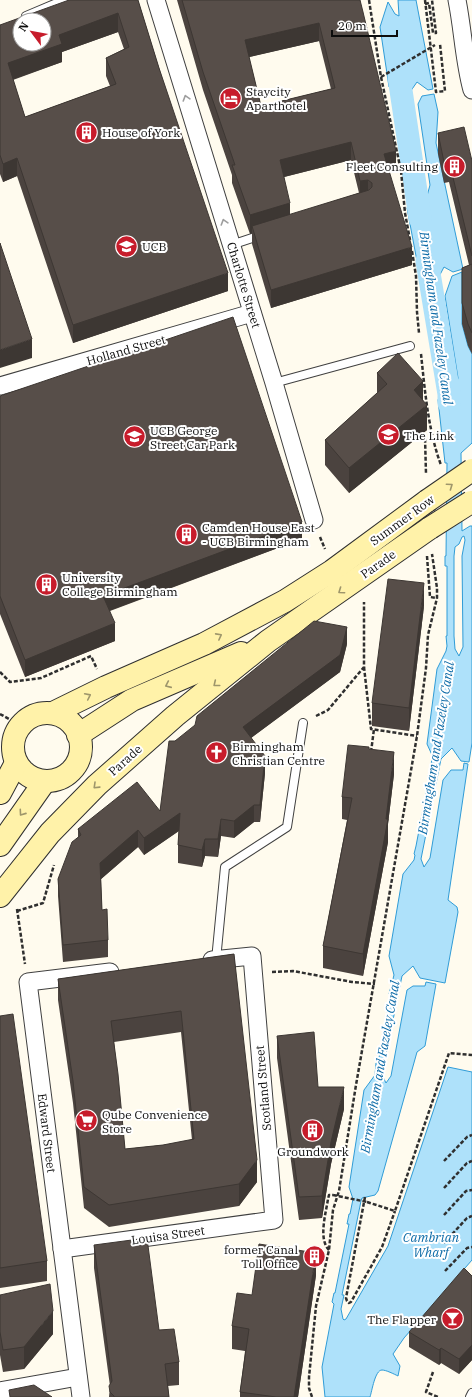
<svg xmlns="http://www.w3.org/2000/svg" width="472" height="1397" font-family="'IBM Plex Serif',serif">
<rect width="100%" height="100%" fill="#fffbee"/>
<!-- water -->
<g fill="#aee1fa" stroke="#309cd7" fill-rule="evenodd">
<polygon points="398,0 416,0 433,89 428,90 417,82 408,95 403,108 396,92 389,87 380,27 388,2 395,14 399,16"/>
<polygon points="434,94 438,112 436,143 463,269 453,272 444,267 431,292 425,278 419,272 407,208 413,199 416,187 427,196 430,185 418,104 422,96"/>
<path d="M 462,272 L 462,324 L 468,346 L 472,354 L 472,443 L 461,453 L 462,531 L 470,526 L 472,526 L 472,743 L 469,762 L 461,761 L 452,748 L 441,759 L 421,859 L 424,867 L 430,858 L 443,780 L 451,770 L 463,770 L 464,763 L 468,764 L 448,900 L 457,907 L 458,912 L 445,983 L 420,978 L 413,966 L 402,976 L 384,1064 L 385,1065 L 383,1077 L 386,1083 L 391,1076 L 407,990 L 413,986 L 425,986 L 426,982 L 436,984 L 425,1046 L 417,1052 L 378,1191 L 375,1195 L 362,1198 L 361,1201 L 342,1295 L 344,1295 L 341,1309 L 343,1319 L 344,1320 L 346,1319 L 388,1246 L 448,1067 L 472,1072 L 472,1260 L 404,1338 L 393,1354 L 400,1366 L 398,1376 C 394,1374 386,1370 382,1370 C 375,1370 372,1391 370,1397 L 325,1397 L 322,1367 L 334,1304 L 332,1302 L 334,1293 L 335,1293 L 349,1224 L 347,1224 L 349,1214 L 350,1214 L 353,1199 L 349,1187 L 364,1090 L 375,1075 L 376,1063 L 378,1063 L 390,995 L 389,994 L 394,975 L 389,956 L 403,874 L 414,860 L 415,855 L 414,854 L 416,846 L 429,778 L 428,777 L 430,768 L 431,768 L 432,755 L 427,744 L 437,669 L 446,651 L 447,646 L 446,636 L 447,636 L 447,566 L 445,566 L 445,556 L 446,556 L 447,463 L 445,463 L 438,400 L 443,385 L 445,372 L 452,385 L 455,388 L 458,378 L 445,296 L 452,276 ZM 464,536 L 465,540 L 462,556 L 463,647 L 459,656 L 455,649 L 454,636 L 454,556 L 455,547 L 459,544 L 462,537 Z"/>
</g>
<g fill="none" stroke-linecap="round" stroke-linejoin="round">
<!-- canal -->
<g stroke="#aee1fa" stroke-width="23">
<polyline points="399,77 420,218"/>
<polyline points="427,261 449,394 449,403"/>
</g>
<defs>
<g id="service">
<polyline points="26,16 64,0"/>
<polyline points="231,245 261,235"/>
<polyline points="274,383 410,346"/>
<polyline points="216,960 225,867 287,827 303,723"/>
<polyline points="470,1397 472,1393"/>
</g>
<g id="minor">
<polyline points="156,0 274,383 314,520"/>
<path d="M 457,0 C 463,30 464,61 472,90"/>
<polyline points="0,386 252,313"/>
<polyline points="62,1249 274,1220 252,956 212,960"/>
<polyline points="0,1391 78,1377"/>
<polyline points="81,1397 28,982 110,972"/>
</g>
<g id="secondary">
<polyline points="53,713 106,687 204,644 285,601 332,571 427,501"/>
<circle cx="47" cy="747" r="34"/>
<polyline points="78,735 132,700 241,653"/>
<polyline points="0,793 16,763"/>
<polyline points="0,845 45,781"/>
<polyline points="0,896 50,833 97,785 175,716 268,641 430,528"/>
</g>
</defs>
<!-- service casing -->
<use href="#service" stroke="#404040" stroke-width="10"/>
<!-- minor casing -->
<use href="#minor" stroke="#404040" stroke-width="19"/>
<!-- secondary casing -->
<use href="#secondary" stroke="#2f2f2f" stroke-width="24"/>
<!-- path -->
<g stroke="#2f2f2f" stroke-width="2.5" stroke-dasharray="4 2" stroke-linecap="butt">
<polyline points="369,0 381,77 401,171 405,213 410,240"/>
<polyline points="425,0 436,92 445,91 440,44"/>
<polyline points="425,4 429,3 433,33 436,33 432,0"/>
<polyline points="412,251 416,276 417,312 419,333"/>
<path d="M 421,354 C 425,391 428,430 441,465"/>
<polyline points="422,434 425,437 426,474"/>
<polyline points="320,537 325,549"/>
<polyline points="427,556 430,597 437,598"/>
<polyline points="364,667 371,729 417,736"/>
<polyline points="0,672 10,682 41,678 91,656 97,669"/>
<polyline points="0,714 20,725"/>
<polyline points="316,716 328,710 364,667 364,602"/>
<polyline points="371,752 374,729"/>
<polyline points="17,909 25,964"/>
<polyline points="17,911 43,903 54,865"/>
<polyline points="272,972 293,971 352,982 375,984"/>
<polyline points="444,1161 467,1137 472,1135"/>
<polyline points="444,1188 467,1163 472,1161"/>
<polyline points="365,1197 346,1298 347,1301 349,1303 351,1302 382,1247 395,1211"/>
<polyline points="367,1202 395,1211 449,1053 472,1055"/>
<polyline points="444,1215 466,1191 472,1190"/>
<polyline points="444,1243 467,1218 472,1216"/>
<path d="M 329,1250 C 318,1239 326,1213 328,1199 L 329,1195 L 333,1195"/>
<polyline points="445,1271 467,1248 472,1247"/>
<polyline points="433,1372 426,1392 438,1397"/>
<polyline points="312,1397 309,1388 309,1377 316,1306 329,1250 333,1210 339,1191 356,1085 417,736 426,668 428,635 437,598 437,588 432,554"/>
</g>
<!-- service -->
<use href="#service" stroke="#fff" stroke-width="8"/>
<!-- minor -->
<use href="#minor" stroke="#fff" stroke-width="17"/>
<!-- secondary -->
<use href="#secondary" stroke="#fff2a9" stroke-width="22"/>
<defs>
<g id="secondary-bridge">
<polyline points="427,501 472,470"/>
<polyline points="430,528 471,502"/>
</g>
</defs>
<!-- secondary-bridge casing -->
<use href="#secondary-bridge" stroke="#2f2f2f" stroke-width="24" stroke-linecap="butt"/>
<!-- path-bridge -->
<g stroke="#2f2f2f" stroke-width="2.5" stroke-dasharray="4 2" stroke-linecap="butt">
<polyline points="381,77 435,45"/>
<polyline points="333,1195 367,1202"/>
</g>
<!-- secondary-bridge -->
<use href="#secondary-bridge" stroke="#fff2a9" stroke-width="22"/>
</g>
<!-- wall -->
<g fill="#4b433f" fill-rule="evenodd">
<path d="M 138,0 L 228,291 L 73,343 L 17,176 L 3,182 L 0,174 L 0,25 ZM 118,32 L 124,49 L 106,58 L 106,76 L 110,86 L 25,117 L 13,80 L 62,62 L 62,52 Z"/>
<path d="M 177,0 L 360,0 L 396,169 L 389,171 L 412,265 L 271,308 L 252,244 L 252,233 L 250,234 L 232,183 L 232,175 L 203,90 ZM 319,41 L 331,89 L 261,106 L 249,57 ZM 351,160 L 359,193 L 290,215 L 284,177 Z"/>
<polygon points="438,133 472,161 472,354 468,346 462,324 462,268 469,265 449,182 444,183 438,154"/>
<polygon points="377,373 423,401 427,430 349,493 325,465 325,440 377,393"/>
<polygon points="0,396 302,539 110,611 115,641 25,677 0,614"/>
<polygon points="424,606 409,731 372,726 372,703"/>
<polygon points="347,644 340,672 251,738 265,773 260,822 254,822 234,838 221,836 218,857 205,856 202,867 178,863 178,845 179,831 144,855 138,847 101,879 102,910 108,940 108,957 63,962 58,896 58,879 78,837 78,829 160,811 175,741"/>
<polygon points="369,749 394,774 388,824 388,842 363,976 323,968 323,946 347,820 342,819 342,797"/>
<path d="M 234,954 L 257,1182 L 239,1206 L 109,1227 L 84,1208 L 73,1103 L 58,1000 L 58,979 ZM 181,1032 L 192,1140 L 163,1145 L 125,1149 L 114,1042 Z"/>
<polygon points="0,1016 47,1261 47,1281 0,1288"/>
<polygon points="277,1036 318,1087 344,1109 331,1164 322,1218 299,1220 277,1058"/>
<polygon points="94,1245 159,1330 179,1362 179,1385 168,1386 169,1397 109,1397 110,1386 94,1268"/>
<polygon points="316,1275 298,1397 240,1397 240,1392 245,1351 232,1349 232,1326 252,1295"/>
<polygon points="472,1276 472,1360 459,1374 441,1363 439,1365 409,1347 409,1332"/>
<polygon points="0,1295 53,1334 24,1369 3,1372 0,1355"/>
</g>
<!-- shaded-wall -->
<g fill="#3d3733">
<polygon points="118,13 118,32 62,52 62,62 8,81 8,63 59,35"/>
<polygon points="319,23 319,41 245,58 245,40"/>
<polygon points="351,142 351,160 280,178 280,160"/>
<polygon points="396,151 396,169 384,172 384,154"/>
<polygon points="17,158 17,176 3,182 3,164"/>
<polygon points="368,180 368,198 360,199 360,181"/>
<polygon points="290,203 290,221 252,226 252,233 250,234 250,215"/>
<polygon points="412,247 412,265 271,308 271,290"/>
<polygon points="228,273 228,291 73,343 73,325"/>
<polygon points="32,339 32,358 0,368 0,350"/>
<polygon points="423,381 423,406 414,390"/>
<polygon points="427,405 427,430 349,493 349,468"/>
<polygon points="302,522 302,539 103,613 103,596"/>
<polygon points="424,583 424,606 409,731 409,708"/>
<polygon points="115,623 115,641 25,677 25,660"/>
<polygon points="347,627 347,644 340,672 243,744 243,727"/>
<polygon points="394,752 394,774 388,824 388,842 363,976 363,954 386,819"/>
<polygon points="265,756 265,773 260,822 260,805"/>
<polygon points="254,805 254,822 234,838 234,821"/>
<polygon points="180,813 180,830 144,855 144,838"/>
<polygon points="221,819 221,836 218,857 218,839"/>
<polygon points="138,830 138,847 100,880 100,863"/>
<polygon points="205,839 205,856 202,867 202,850"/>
<polygon points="344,1087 344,1109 331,1164 322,1218 322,1196 331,1142"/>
<polygon points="257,1160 257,1182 239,1206 239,1184"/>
<polygon points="316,1253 316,1275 298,1397 294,1397"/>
<polygon points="53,1311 53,1334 24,1369 24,1347"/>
<polygon points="472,1345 472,1360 459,1374 459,1359"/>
<polygon points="441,1348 441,1363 439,1365 439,1350"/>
</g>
<!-- building -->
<g fill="#574e49" stroke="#3d3733" fill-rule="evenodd">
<path d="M 69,0 L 138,0 L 159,68 L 228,273 L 73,325 L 17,158 L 3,164 L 0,155 L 0,25 ZM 118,13 L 129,47 L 106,58 L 116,84 L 25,117 L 8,63 L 62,44 L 59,35 ZM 20,20 L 44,20 L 44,44 L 20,44 Z"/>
<path d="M 182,0 L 360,0 L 363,12 L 396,151 L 384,154 L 412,247 L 271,290 L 252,226 L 369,190 L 372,187 L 372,183 L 368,180 L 360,181 L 351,142 L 280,160 L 290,203 L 250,215 L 232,165 L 235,165 L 203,72 ZM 319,23 L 335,88 L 261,106 L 245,40 Z"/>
<polygon points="464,127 472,161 472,256 449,161 444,162 438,133"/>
<polygon points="0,243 32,339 0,350"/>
<polygon points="472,264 472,333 468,324 462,303 462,268"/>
<polygon points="233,317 302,522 103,596 115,623 25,660 0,596 0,396"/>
<polygon points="398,353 423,381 414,390 427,405 349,468 325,440 387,384 377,373"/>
<polygon points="388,579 424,583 409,708 372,703"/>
<polygon points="314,621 347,627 340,655 243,727 265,756 260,805 254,805 234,821 221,819 218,839 205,839 202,850 178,845 180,813 144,838 138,830 100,863 102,910 107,909 108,940 63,945 58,879 72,842 81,835 78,829 137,782 160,811 169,741 175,741 195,725 197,716"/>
<polygon points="348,745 369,747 369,749 394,752 386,819 388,819 363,954 323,946 352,798 342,797"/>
<path d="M 234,954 L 257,1160 L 239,1184 L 109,1205 L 84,1187 L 73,1081 L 58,979 ZM 181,1011 L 194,1139 L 163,1145 L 125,1149 L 118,1074 L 111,1021 Z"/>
<polygon points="13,1014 47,1261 0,1268 0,1016"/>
<polygon points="314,1032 318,1087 344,1087 331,1142 322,1196 299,1197 277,1036"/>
<polygon points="147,1238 159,1330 174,1329 179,1362 165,1364 169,1397 114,1397 114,1396 110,1392 109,1386 112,1381 94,1245"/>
<polygon points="259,1244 316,1253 294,1397 276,1397 240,1392 249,1329 232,1326 237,1293 252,1295"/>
<polygon points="464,1268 472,1276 472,1345 459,1359 441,1348 439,1350 409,1332"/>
<polygon points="50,1284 53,1311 24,1347 3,1350 0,1332 0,1295"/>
<polygon points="34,1385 52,1397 10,1397 9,1390"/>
</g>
<!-- one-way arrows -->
<defs><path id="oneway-chevron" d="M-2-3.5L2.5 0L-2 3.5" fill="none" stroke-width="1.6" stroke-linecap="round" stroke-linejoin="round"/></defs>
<g stroke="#9e9e9e">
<use href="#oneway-chevron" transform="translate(186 98) rotate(-107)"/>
<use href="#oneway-chevron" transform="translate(224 222) rotate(-107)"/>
</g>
<g stroke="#9e966b">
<use href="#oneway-chevron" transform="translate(450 486) rotate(-35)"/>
<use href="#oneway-chevron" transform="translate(341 591) rotate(145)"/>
<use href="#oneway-chevron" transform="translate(219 636) rotate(-28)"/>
<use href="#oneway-chevron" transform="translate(216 684) rotate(141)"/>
<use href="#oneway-chevron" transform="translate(168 685) rotate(156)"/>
<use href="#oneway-chevron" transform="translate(88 696) rotate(-26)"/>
<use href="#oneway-chevron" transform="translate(96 786) rotate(136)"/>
<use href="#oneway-chevron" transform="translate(22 813) rotate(125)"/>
</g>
<!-- icons -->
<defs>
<symbol id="hotel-disc" viewBox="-11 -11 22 22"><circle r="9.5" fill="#c71c2b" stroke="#fff"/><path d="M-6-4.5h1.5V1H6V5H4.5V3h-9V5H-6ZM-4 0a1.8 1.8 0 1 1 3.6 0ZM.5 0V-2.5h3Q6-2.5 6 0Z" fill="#fff"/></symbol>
<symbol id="building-disc" viewBox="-11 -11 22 22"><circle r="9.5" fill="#c71c2b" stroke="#fff"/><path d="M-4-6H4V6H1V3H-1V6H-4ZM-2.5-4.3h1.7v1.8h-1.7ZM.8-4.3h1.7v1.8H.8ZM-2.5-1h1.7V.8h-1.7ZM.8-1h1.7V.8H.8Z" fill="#fff"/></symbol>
<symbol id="university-disc" viewBox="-11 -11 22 22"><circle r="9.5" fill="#c71c2b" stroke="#fff"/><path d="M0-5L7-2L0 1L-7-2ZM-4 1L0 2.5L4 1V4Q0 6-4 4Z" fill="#fff"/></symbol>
<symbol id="church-disc" viewBox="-11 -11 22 22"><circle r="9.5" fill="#c71c2b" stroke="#fff"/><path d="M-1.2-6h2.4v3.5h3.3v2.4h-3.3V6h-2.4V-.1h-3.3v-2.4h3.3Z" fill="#fff"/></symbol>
<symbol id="supermarket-disc" viewBox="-11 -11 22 22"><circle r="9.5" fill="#c71c2b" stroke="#fff"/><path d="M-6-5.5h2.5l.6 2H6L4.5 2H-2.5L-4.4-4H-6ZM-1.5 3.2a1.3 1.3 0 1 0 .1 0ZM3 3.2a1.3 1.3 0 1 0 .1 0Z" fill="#fff"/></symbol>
<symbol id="bar-disc" viewBox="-11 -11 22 22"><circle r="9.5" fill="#c71c2b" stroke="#fff"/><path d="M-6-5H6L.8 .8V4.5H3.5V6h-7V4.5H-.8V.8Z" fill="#fff"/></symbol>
</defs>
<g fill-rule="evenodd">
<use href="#hotel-disc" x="218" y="86" width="25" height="25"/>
<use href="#building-disc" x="74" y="120" width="25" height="25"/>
<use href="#building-disc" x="442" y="154" width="25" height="25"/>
<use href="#university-disc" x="114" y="234" width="25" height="25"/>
<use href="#university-disc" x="376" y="422" width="25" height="25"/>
<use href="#university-disc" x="122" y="424" width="25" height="25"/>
<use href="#building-disc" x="174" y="522" width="25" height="25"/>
<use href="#building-disc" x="34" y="572" width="25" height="25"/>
<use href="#church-disc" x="204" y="740" width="25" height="25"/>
<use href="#supermarket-disc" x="74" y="1108" width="25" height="25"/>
<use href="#building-disc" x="300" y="1118" width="25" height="25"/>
<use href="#building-disc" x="302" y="1244" width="25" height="25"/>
<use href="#bar-disc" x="440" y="1306" width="25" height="25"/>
</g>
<g text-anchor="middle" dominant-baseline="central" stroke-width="4" stroke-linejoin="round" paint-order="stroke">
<!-- poi labels -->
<g font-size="12" fill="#0d0d0d" stroke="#fff" text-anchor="start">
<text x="246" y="91">Staycity<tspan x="246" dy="14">Aparthotel</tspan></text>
<text x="102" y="132">House of York</text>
<text x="438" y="166" text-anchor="end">Fleet Consulting</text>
<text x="142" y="246">UCB</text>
<text x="150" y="430">UCB George<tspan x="150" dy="14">Street Car Park</tspan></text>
<text x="404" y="435">The Link</text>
<text x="202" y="527">Camden House East<tspan x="202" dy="14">- UCB Birmingham</tspan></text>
<text x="62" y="577">University<tspan x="62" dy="14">College Birmingham</tspan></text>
<text x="232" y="746">Birmingham<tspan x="232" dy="14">Christian Centre</tspan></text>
<text x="102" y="1114">Qube Convenience<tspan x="102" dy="14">Store</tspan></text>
<text x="313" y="1151" text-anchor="middle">Groundwork</text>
<text x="298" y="1249" text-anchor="end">former Canal<tspan x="298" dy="14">Toll Office</tspan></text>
<text x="436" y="1319" text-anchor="end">The Flapper</text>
</g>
<!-- street labels -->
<g font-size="12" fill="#0d0d0d" stroke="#fff">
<text transform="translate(244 285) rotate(73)">Charlotte Street</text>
<text transform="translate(126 350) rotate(-16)">Holland Street</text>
<text transform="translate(402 520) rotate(-36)">Summer Row</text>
<text transform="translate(378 564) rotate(-35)">Parade</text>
<text transform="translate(125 760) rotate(-42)">Parade</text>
<text transform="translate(263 1088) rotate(-95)">Scotland Street</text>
<text transform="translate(47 1133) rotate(83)">Edward Street</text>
<text transform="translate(168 1235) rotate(-8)">Louisa Street</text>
</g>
<!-- water labels -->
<g font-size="13" font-style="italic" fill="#0e6ca8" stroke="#fff">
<text transform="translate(436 318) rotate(82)">Birmingham and Fazeley Canal</text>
<text transform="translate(436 748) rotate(-81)">Birmingham and Fazeley Canal</text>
<text transform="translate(380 1067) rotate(-80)">Birmingham and Fazeley Canal</text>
<text x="431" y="1237">Cambrian<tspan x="431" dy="15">Wharf</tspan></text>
</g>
</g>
<!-- north arrow -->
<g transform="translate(32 32) rotate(302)"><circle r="19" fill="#ffffff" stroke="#9e9e9e"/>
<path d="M0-3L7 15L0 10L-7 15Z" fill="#c71c2b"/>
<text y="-6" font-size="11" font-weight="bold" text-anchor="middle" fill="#0d0d0d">N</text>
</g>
<!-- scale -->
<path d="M332 30v6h65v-6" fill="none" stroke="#0d0d0d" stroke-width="2"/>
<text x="338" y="30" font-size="12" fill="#0d0d0d" stroke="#ffffff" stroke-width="3" paint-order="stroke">20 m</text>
</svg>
